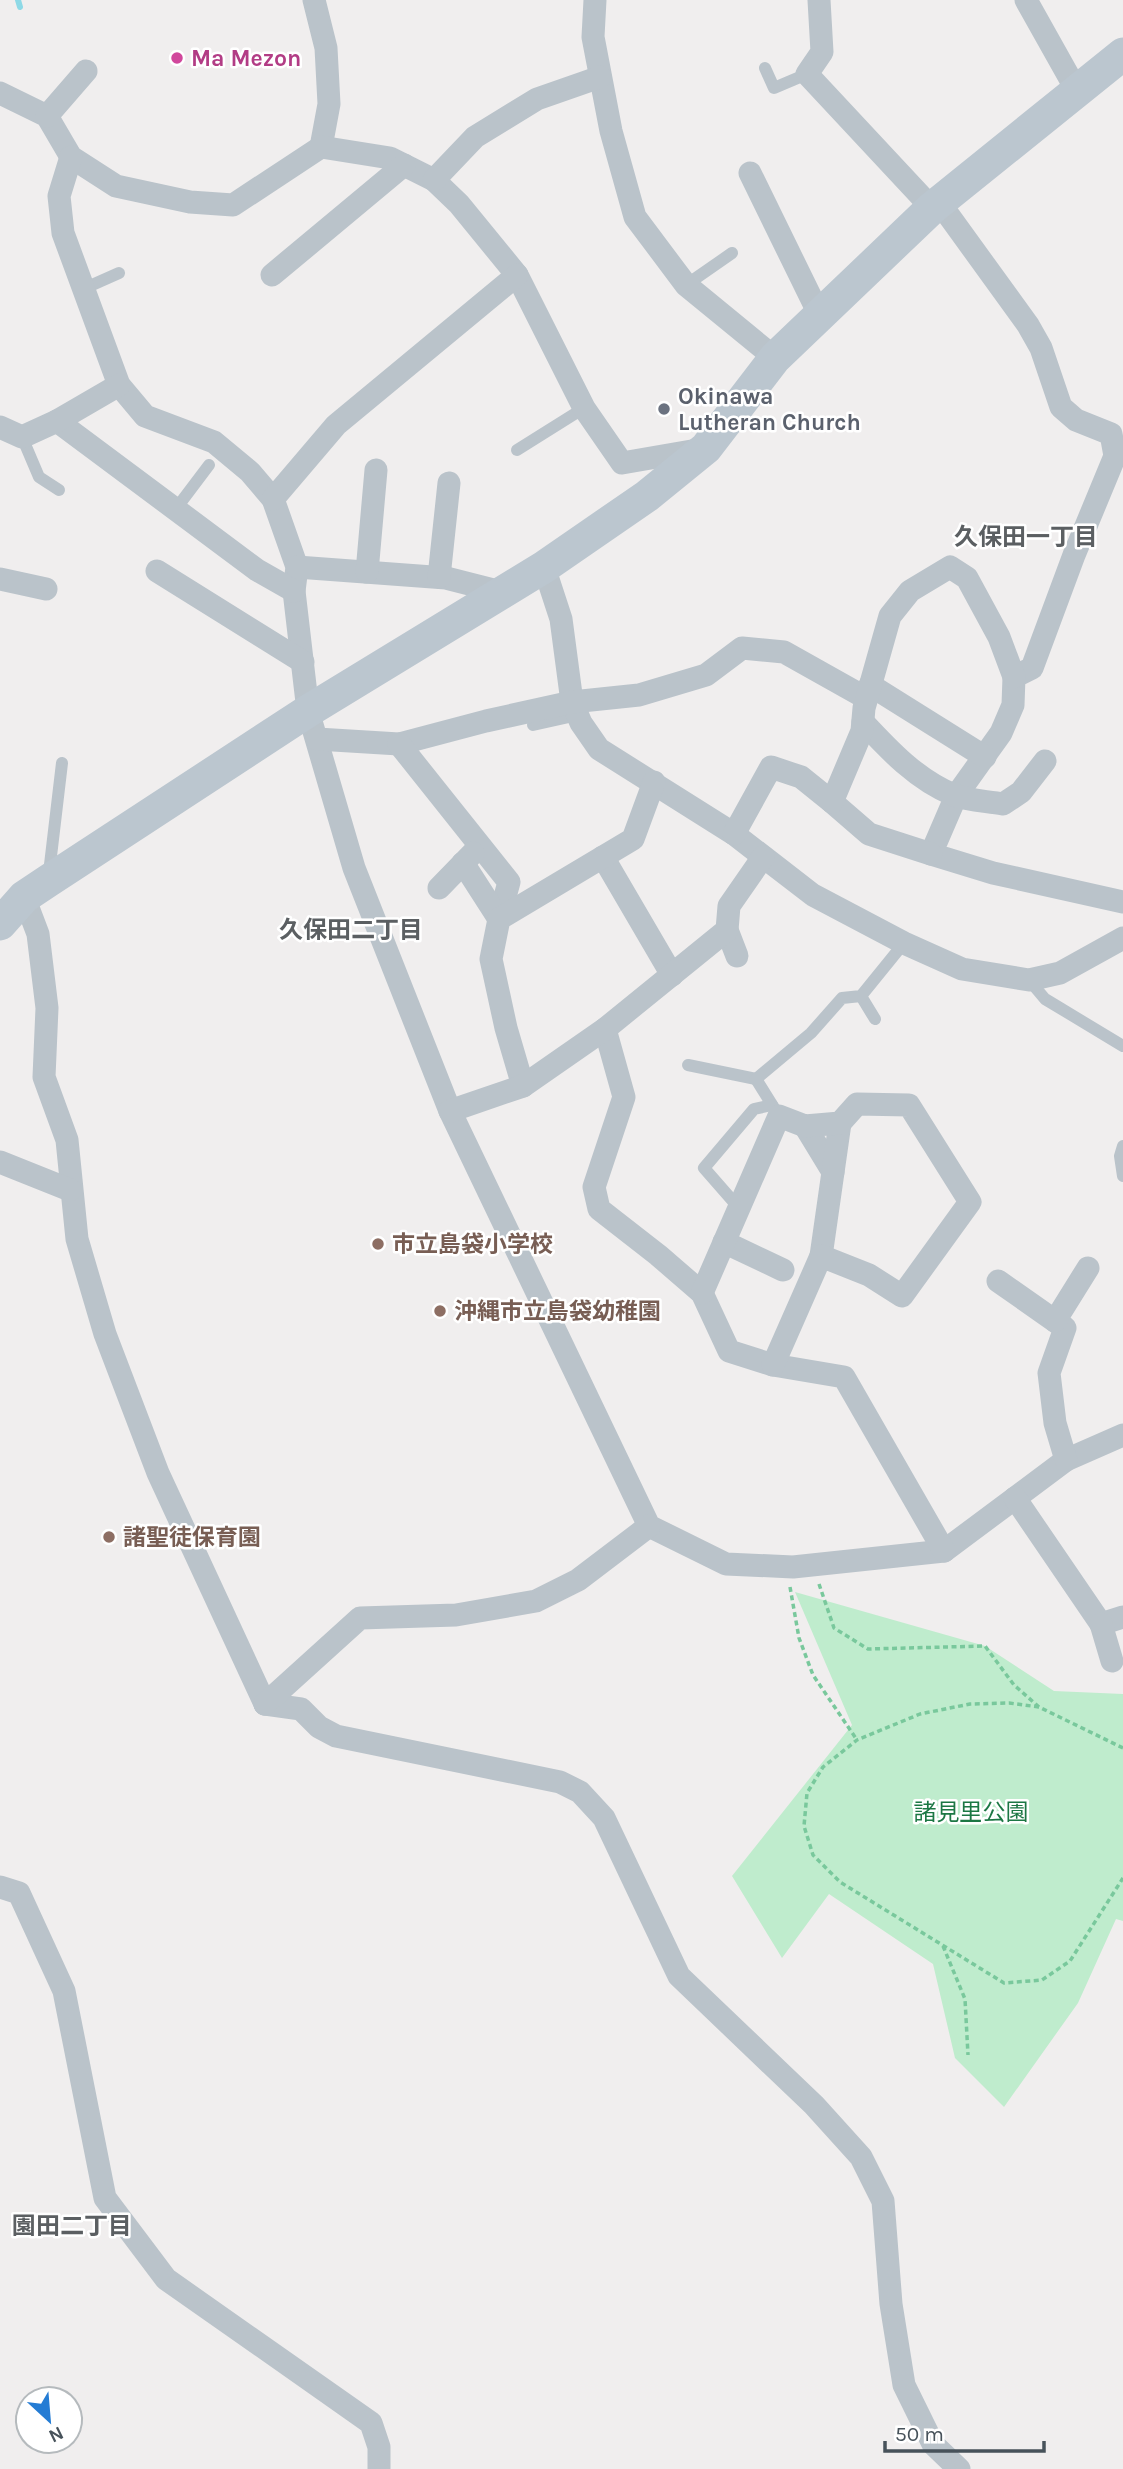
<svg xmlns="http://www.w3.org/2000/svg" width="1123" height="2469" font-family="Karla,'Noto Sans JP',sans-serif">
<rect width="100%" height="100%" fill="#f0eeee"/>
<!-- green -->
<polygon fill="#bfeccd" points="795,1592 985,1646 1054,1691 1123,1694 1123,1921 1116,1919 1078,2003 1004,2107 955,2058 933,1964 829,1894 782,1958 732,1876 852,1725"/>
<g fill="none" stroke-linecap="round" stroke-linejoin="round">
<!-- stream -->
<polyline stroke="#8ed9e6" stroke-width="6" points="18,0 20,7"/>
<!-- path -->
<g stroke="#79c89c" stroke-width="3.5" stroke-dasharray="5 3.5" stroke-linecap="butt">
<polyline points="819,1584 834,1628 868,1649 985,1646 1014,1685 1039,1707 1123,1748"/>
<polyline points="790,1587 799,1638 813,1675 857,1740"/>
<polyline points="1039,1707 1009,1703 970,1704 920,1714 857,1740 823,1767 807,1793 804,1826 813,1855 840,1882 1004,1983 1042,1980 1070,1961 1123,1878"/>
<polyline points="943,1946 965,1999 968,2055"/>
</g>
<!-- lane -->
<g stroke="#bac3ca" stroke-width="12">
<polyline points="765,68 774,88 807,74"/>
<polyline points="686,285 732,253"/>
<polyline points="83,289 119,273"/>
<polyline points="22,437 39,477 59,490"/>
<polyline points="517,450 584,408"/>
<polyline points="175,510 209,465"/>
<polyline points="533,725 578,715"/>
<polyline points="49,873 62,763"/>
<polyline points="1029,980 1045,999 1123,1046"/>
<polyline points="861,996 875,1019"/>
<polyline points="688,1065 756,1079"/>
<polyline points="779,1116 756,1079 811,1033 842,998 861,996 904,943"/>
<polyline points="1123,1146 1120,1156 1123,1176"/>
<polyline points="739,1208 704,1168 754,1109 772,1105"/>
</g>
<!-- street -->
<g stroke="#bac3ca" stroke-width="23">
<polyline points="314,0 326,48 329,104 321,147"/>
<polyline points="595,0 593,37 611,131 635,217 686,285 775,358"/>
<polyline points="819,0 822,52 807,74 932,208"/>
<polyline points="1026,0 1077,91"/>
<polyline points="0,93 47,116 71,157 116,186 190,202 233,205 321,147 390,158 434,180 459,204 517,275 584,408 622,463 703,449"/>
<polyline points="47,116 86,71"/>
<polyline points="71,157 59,196 63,233 119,385 145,416 214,442 250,472 273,499 297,567 294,591 308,711 354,868 450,1111 649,1526 726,1564 793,1567 944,1551 1066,1460 1123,1435"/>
<polyline points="750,173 820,316"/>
<polyline points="434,180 475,137 537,99 600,77"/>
<polyline points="939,202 1028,325 1041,348 1061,407 1076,420 1111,434 1115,456 1074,555 1032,668 1014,677 1013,705 1001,733 956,796 931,854 993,873 1123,902"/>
<polyline points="272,275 404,165"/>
<polyline points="57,421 257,570 294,591"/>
<polyline points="0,427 22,437 57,421 119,385"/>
<polyline points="273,499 336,425 517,275"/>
<polyline points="297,567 446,578 501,592"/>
<polyline points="544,567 561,619 572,702 581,723 599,749 734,834 813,895 904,943 962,969 1029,980 1060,973 1123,938"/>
<polyline points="157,571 303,662"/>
<polyline points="367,572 376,470"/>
<polyline points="439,577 449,483"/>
<polyline points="0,579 46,589"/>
<polyline points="870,685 985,757"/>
<path d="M 863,722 C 889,750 917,780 954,795 C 969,801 988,801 1003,804 L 1021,792 L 1045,761"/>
<polyline points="317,739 399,744 486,721 572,702 639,695 706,675 742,648 784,652 866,698"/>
<polyline points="399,744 509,882 499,919"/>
<polyline points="832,802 869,834 931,854"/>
<polyline points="734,834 771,767 801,777 832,802 862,731 864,708 890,616 910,591 950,567 967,578 999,637 1014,677"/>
<polyline points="603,857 672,975"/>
<polyline points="463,863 499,919"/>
<polyline points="439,888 473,853"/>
<polyline points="24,897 38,934 47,1008 44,1077 67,1140 77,1239 105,1334 158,1473 265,1704"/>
<polyline points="727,930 737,956"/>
<polyline points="605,1029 624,1097 594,1187 599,1209 658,1255 702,1293 729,1351 773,1365 844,1377 944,1551"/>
<polyline points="523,1086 506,1028 491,959 499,919 633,839 654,782"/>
<polyline points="450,1111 523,1086 605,1029 727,930 729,906 763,857"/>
<polyline points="805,1126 833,1172"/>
<polyline points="0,1162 70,1190"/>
<polyline points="724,1242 783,1270"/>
<polyline points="821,1256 840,1123"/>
<polyline points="998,1281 1065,1328 1049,1373 1055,1423 1066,1460"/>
<polyline points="702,1293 779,1116 805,1126 840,1123 857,1104 909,1105 970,1202 902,1296 869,1275 821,1256 773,1365"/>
<polyline points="1055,1321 1088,1268"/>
<polyline points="1015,1498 1101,1624 1123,1617"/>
<polyline points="1101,1624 1112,1661"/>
<polyline points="265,1704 301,1709 319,1727 336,1736 560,1782 580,1792 604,1818 679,1976 814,2105 861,2157 883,2201 891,2304 904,2385 933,2444 959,2469"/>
<polyline points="265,1704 360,1618 456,1615 536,1601 578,1580 649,1526"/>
<polyline points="0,1887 19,1893 64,1991 105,2198 166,2279 371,2423 379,2447 379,2469"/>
</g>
<!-- secondary -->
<polyline stroke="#bbc6cf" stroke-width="33" points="0,924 24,897 48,881 308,711 544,567 647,496 706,448 775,358 932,208 1123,54"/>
</g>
<!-- markers -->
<circle fill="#d1479c" stroke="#fff" stroke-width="2.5" cx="177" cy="58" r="7"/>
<circle fill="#6b7280" stroke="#fff" stroke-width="2.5" cx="664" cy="409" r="7"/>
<g fill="#8d6e63" stroke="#fff" stroke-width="2.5">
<circle cx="378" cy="1244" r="7"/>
<circle cx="440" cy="1311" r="7"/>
<circle cx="109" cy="1537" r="7"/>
</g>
<g text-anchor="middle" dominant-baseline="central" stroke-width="5" stroke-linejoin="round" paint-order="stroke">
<!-- hotel labels -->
<g font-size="23" font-weight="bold" fill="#b23c85" stroke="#fff" text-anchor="start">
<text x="191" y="58">Ma Mezon</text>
</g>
<!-- worship labels -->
<g font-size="23" font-weight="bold" fill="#5b616d" stroke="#fff" text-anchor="start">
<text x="678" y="396">Okinawa<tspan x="678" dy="26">Lutheran Church</tspan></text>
</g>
<!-- education labels -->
<g font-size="23" font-weight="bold" fill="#785e54" stroke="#fff" text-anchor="start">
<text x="392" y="1244">市立島袋小学校</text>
<text x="454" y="1311">沖縄市立島袋幼稚園</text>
<text x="123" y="1537">諸聖徒保育園</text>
</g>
<!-- park labels -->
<g font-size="23" fill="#1c7744" stroke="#fff">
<text x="971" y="1812">諸見里公園</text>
</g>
<!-- neighbourhood labels -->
<g font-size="24" font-weight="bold" fill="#5b5f62" stroke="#fff">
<text x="1026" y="537">久保田一丁目</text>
<text x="351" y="930">久保田二丁目</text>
<text x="72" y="2226">園田二丁目</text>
</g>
</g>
<!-- north arrow -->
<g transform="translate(49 2420) rotate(154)"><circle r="33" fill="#ffffff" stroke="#b5babd" stroke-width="2"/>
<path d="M0-5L12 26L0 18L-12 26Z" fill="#247cd4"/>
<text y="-10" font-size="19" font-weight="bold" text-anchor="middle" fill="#47525a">N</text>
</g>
<!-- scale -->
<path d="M885 2441v10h159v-10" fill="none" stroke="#47525a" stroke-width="3.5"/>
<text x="895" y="2441" font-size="21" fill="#47525a" stroke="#ffffff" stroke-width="5" paint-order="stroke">50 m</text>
</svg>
